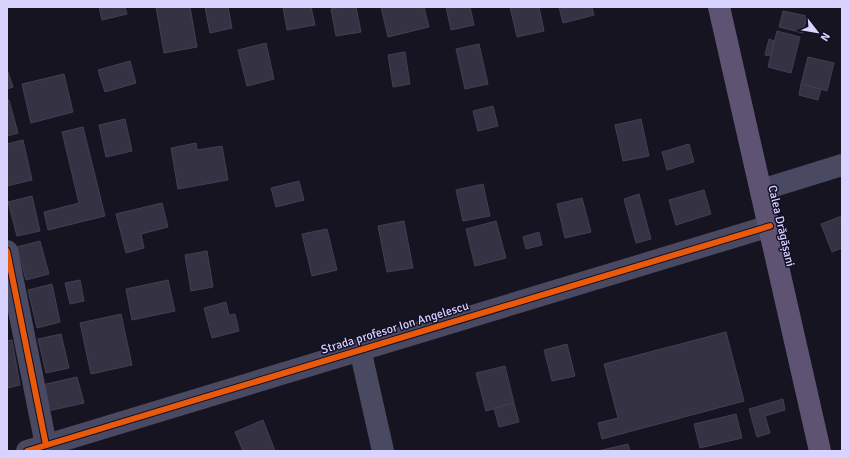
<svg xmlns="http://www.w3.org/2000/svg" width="849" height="458" font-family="Signika,sans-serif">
<rect width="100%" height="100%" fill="#161421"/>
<!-- building -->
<g fill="#343243" stroke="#433f54">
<polygon points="99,7 125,7 127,14 102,20"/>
<polygon points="156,7 190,7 197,47 164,53"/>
<polygon points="205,7 228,7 232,28 210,33"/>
<polygon points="283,7 311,7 315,25 287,30"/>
<polygon points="342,7 356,7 361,32 336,36 331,9"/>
<polygon points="381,7 424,7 429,27 388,37"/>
<polygon points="446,7 470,7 474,25 451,30"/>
<polygon points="510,7 539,7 544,31 517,37"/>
<polygon points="559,7 592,7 594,15 563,23"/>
<polygon points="783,11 807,16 803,33 779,27"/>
<polygon points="777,31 800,37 791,73 768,67"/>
<polygon points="769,39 774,41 771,56 765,55"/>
<polygon points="266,43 274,79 247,86 238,50"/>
<polygon points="479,44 488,84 465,89 456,49"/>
<polygon points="405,52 410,84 393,87 388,55"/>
<polygon points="808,57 834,63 827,91 801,84"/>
<polygon points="130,61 136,83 105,92 98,70"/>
<polygon points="7,69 13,87 7,89"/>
<polygon points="64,74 73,112 31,123 22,84"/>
<polygon points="801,84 821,89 818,100 799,95"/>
<polygon points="7,100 9,100 18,133 7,136"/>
<polygon points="493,106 498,126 478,131 473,111"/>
<polygon points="125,119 132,151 106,157 99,125"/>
<polygon points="641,119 649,156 623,161 615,125"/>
<polygon points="83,127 105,216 48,230 44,212 79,203 62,132"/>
<polygon points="23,140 32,180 7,186 7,144"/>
<polygon points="196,143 197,150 222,146 228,180 178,189 171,148"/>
<polygon points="689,144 694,162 667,170 662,152"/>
<polygon points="299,181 304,200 276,207 271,188"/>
<polygon points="483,184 490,216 463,221 456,190"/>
<polygon points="704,190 711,214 676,225 669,200"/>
<polygon points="639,194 651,239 636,243 624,199"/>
<polygon points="32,196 40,231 17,236 8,202"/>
<polygon points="582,198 591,232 565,238 557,204"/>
<polygon points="162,203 168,227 141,234 144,248 126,253 116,214"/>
<polygon points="842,216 842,248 832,252 821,224"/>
<polygon points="404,221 413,268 387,272 378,226"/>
<polygon points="496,221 506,258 475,266 466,229"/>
<polygon points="327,229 337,270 312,276 302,234"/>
<polygon points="539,232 542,245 526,249 523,237"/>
<polygon points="40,241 49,274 26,280 17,247"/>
<polygon points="207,251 213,287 191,291 185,255"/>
<polygon points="80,280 84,301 70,304 65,283"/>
<polygon points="168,280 175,311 132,320 126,289"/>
<polygon points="52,284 60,322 37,328 28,290"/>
<polygon points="226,302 229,315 235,314 239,331 212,338 204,308"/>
<polygon points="121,314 132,365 91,374 80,323"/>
<polygon points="726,332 744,401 602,439 598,423 618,418 604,364"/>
<polygon points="61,334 69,368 46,373 38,339"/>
<polygon points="12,340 20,385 7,388 7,341"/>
<polygon points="567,344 575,376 552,381 544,350"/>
<polygon points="505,366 514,403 486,411 476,373"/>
<polygon points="77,377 84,403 48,411 42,385"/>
<polygon points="783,399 785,410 765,416 770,433 757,437 749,409"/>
<polygon points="514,403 519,422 499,427 494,408"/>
<polygon points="736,414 742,438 700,448 694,424"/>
<polygon points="263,420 275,451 243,451 235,432"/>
<polygon points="628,444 630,451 598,451"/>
</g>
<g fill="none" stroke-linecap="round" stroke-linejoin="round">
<!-- minor -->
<g stroke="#4a4962" stroke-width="22">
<polyline points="761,190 842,165"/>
<polyline points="7,251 46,445"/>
<polyline points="360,349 383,451"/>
<polyline points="27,451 770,226"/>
</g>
<!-- major -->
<polyline stroke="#5e5373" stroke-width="22" points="719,7 820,451"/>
<defs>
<g id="cycleway">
<polyline points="7,251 46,445"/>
<polyline points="27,451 770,226"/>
</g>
</defs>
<!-- cycleway casing -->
<use href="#cycleway" stroke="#130f26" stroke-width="8"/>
<!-- cycleway -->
<use href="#cycleway" stroke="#e8590c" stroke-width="6"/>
</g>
<g text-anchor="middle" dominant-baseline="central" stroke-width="3" stroke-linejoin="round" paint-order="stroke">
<!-- street labels -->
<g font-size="12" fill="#d9d4ff" stroke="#130f26">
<text transform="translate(781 226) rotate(77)">Calea Drăgășani</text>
<text transform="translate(395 328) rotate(-17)">Strada profesor Ion Angelescu</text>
</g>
</g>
<!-- border -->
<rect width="849" height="458" fill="none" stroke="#d9d4ff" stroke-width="16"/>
<!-- north arrow -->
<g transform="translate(817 32) rotate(121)" stroke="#130f26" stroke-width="3" paint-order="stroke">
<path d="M0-3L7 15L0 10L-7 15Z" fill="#d9d4ff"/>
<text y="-6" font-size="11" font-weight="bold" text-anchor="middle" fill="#d9d4ff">N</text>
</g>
</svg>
